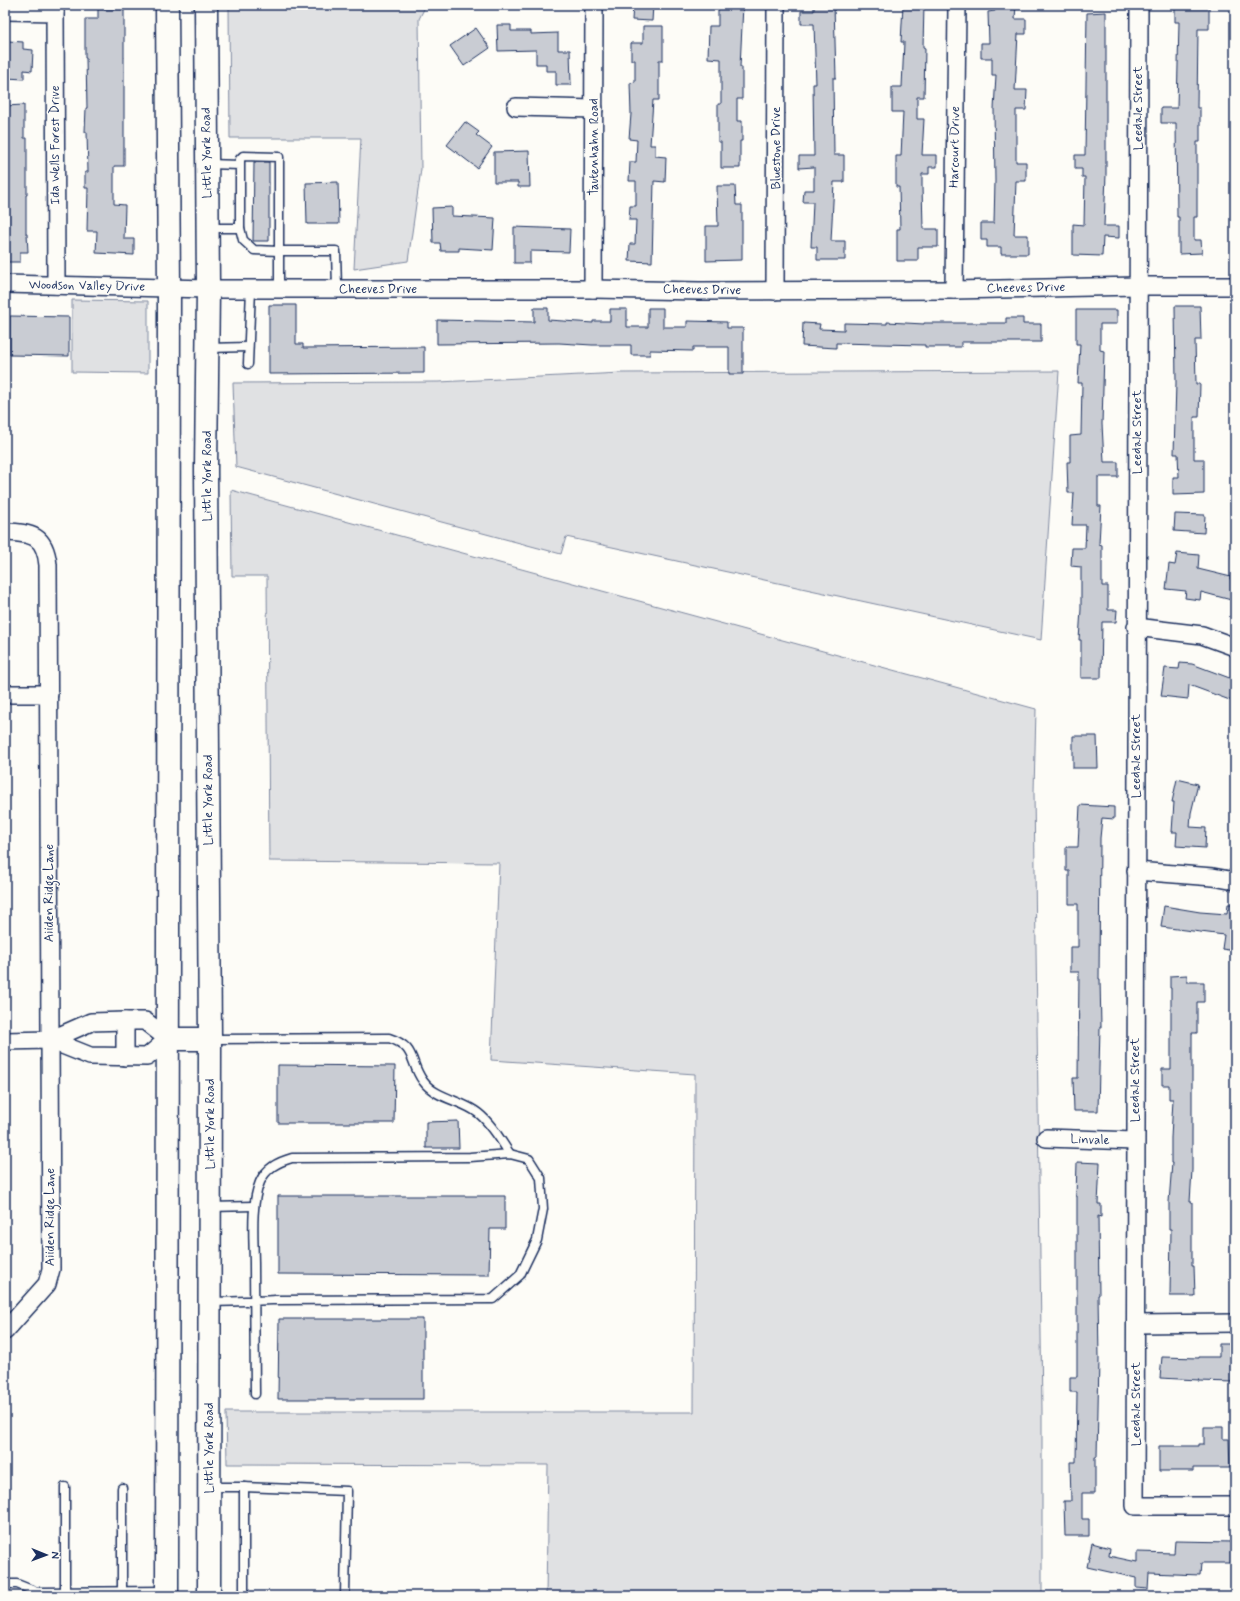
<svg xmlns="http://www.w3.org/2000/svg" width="1240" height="1601" font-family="Mynerve,sans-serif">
<rect width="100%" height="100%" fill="#fdfcf7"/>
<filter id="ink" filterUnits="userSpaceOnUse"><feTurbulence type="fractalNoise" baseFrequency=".025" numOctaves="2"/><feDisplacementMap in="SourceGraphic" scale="8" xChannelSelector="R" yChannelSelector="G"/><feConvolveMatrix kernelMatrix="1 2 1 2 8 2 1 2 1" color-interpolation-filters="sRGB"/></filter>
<g filter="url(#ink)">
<!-- green -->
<g fill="#e0e1e3" stroke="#7e88a0">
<polygon points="229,5 426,5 419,19 421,169 408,261 354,269 361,138 230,138"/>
<polygon points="72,300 148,301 148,373 72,372"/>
<polygon points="1059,371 1041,640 566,537 561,554 236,467 233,383 439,382 621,373"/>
<polygon points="231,490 1036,709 1034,792 1042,1411 1042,1596 546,1596 548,1465 227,1464 226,1412 694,1412 695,1074 491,1060 499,863 269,861 267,576 232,576"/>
</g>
<!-- building -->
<g fill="#c9ccd3" stroke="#1b2f5e">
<polygon points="633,5 653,5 652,21 632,20"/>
<polygon points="718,5 743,5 740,67 742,67 742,99 737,99 737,121 742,121 742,141 740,141 740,168 721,168 721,142 718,142 718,104 721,104 721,59 708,58 709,26 718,26"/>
<polygon points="814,5 834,5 836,78 833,78 834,155 844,155 844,182 834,182 831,241 845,241 845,260 817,260 817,247 811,247 813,202 803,202 804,190 814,190 814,167 799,168 799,156 814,156 813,84 816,84 814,24 801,24 801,11 814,11"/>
<polygon points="903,5 924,5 923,47 925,48 924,97 917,97 917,119 924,119 922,155 937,155 937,167 929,167 929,174 922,174 922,186 923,229 938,229 938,247 918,247 918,261 897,261 897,229 900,229 899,187 896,187 896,156 901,156 903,112 892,112 892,87 902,87 904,42 901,42"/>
<polygon points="996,5 1016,5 1015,19 1026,19 1026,34 1018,34 1015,90 1027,90 1026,110 1016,110 1016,162 1026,162 1026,181 1016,181 1014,235 1028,235 1028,254 1001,254 1001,247 987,247 987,240 981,240 981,223 994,223 995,181 994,109 996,75 992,75 992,58 981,58 981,43 989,43 988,12 995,11"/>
<polygon points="1175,5 1209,5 1209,29 1198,29 1197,108 1200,108 1200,142 1197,142 1197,217 1194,217 1194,240 1201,240 1202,253 1179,254 1179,217 1177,217 1176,123 1161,123 1161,108 1177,108 1179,22 1175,22"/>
<polygon points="98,9 124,9 124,166 114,166 114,204 125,205 124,239 134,239 134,255 96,253 97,231 87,231 88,188 85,188 85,172 88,172 87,132 85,132 86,108 87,108 86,58 85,58 85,19 98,19"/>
<polygon points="1106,12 1106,174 1104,226 1119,226 1119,238 1103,237 1102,256 1073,255 1073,224 1084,225 1085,177 1082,177 1082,169 1075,169 1075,155 1085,155 1087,13"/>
<polygon points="497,25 511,25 511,31 531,31 531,34 558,33 558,50 570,50 571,85 556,85 556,71 546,71 546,64 536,64 536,50 498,51"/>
<polygon points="643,26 663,26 663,60 659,60 659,100 653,100 650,145 655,145 655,156 666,157 665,182 654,181 652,262 629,261 630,244 635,244 636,220 629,220 630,206 636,206 636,181 629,181 630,162 636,162 637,140 629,139 631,114 630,83 635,82 635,60 631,60 631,43 643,43"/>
<polygon points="476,28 490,48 464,66 450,46"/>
<polygon points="8,41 23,42 23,49 33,50 32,71 24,70 24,79 6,78"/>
<polygon points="24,105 24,138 27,138 27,195 26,195 26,234 27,234 28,252 20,252 20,262 5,262 5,106"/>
<polygon points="465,122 479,132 476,135 492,147 477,168 447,145"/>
<polygon points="529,151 530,187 518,187 518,182 494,182 494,152"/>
<polygon points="254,162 269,162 269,241 253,241"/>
<polygon points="338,182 339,224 307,224 306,183"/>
<polygon points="717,186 735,186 736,205 742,205 742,260 706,261 706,226 718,226"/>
<polygon points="452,207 452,216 495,218 493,250 459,248 459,251 441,251 440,243 433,243 432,208"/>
<polygon points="514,227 570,229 569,252 530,251 530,263 514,263"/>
<polygon points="269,305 296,305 296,344 303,344 303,348 424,347 424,373 269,374"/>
<polygon points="1175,306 1200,306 1201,340 1195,340 1196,384 1200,384 1199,417 1194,417 1194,459 1204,459 1204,494 1173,495 1173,477 1179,477 1178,454 1174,454 1176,383"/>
<polygon points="534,308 548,308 548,320 593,323 593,321 610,321 610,309 627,309 627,327 648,327 648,308 663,308 663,327 687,327 687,321 727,322 727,328 743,328 743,374 729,374 729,347 693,347 693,351 650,350 650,355 631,355 631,345 592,345 559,343 437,344 437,320 534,322"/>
<polygon points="1076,310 1117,310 1117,324 1100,324 1100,350 1104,351 1102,424 1104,462 1118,462 1118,477 1098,477 1098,506 1101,506 1099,544 1102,545 1102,586 1108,586 1108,610 1117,610 1116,622 1102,622 1101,678 1081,678 1081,640 1079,640 1081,609 1081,567 1071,566 1072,548 1085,548 1086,525 1072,525 1074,493 1068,493 1067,462 1070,462 1070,436 1081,435 1082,383 1078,383 1080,344 1076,344"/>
<polygon points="10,316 69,317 69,356 10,355"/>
<polygon points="1006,318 1023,318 1023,324 1041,324 1041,342 961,342 961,347 925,347 925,345 836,343 836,348 802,346 803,323 820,324 819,329 844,330 844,323 887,324 887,322 924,324 924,323 1006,323"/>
<polygon points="1175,514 1205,515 1204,533 1174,531"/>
<polygon points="1177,553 1199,555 1198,569 1231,577 1230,579 1235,581 1235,601 1201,592 1200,600 1185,598 1186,591 1166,589 1169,564 1175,565"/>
<polygon points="1180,663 1192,664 1235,680 1235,702 1189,685 1188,699 1161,696 1165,668 1179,669"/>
<polygon points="1073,736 1097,736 1098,768 1073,768"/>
<polygon points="1177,779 1198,784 1191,813 1190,827 1206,828 1205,848 1176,846 1177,832 1172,832 1174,802 1172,802"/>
<polygon points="1080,805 1114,807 1114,819 1102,818 1100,838 1099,979 1100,979 1101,1027 1100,1027 1098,1111 1074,1111 1073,1078 1078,1078 1079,972 1070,972 1070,947 1078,947 1078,904 1069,904 1069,871 1066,871 1066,847 1078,847"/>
<polygon points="1228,904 1235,904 1235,951 1222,949 1224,935 1161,927 1164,906 1200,912 1227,914"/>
<polygon points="1187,975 1187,982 1204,982 1204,1002 1197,1002 1197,1033 1192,1033 1192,1170 1190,1202 1192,1202 1192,1266 1194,1266 1195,1296 1170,1296 1171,1229 1169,1229 1169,1202 1172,1163 1171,1163 1171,1138 1173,1099 1169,1099 1169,1085 1162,1085 1162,1069 1171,1069 1171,988 1170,988 1170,976"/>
<polygon points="278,1065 395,1066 394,1123 278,1123"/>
<polygon points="458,1121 459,1148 426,1148 426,1122"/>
<polygon points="1077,1162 1100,1163 1098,1204 1101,1204 1101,1217 1098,1216 1099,1295 1098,1295 1099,1359 1097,1457 1095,1457 1095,1493 1082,1493 1082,1519 1089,1519 1089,1536 1065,1536 1064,1501 1071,1501 1070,1462 1076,1462 1077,1392 1070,1392 1070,1377 1077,1377 1077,1196 1076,1196"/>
<polygon points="278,1196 505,1196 505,1229 490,1229 489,1275 278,1274"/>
<polygon points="279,1319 423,1319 423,1399 278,1399"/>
<polygon points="1219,1344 1233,1344 1233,1382 1198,1381 1199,1380 1160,1378 1162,1357 1199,1358 1199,1357 1219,1357"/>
<polygon points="1204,1427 1223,1427 1223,1439 1229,1439 1230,1468 1193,1468 1193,1471 1159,1471 1159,1446 1198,1446 1198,1444 1204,1444"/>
<polygon points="1175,1541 1233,1542 1233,1563 1201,1563 1200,1575 1149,1573 1148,1589 1136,1588 1136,1578 1087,1567 1092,1543 1110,1548 1109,1556 1137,1562 1137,1552 1174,1553"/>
</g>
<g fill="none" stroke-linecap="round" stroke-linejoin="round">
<defs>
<g id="service">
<polyline points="208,164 240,165 240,159 243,156 279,157 279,251 254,250 243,240 240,228 240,165"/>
<polyline points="209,228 240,228"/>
<polyline points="279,289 279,251 336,251 337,289"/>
<polyline points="208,348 248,347"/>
<polyline points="248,364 251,289"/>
<path d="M 210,1039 L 389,1038 C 417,1047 409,1062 423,1081 C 436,1099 462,1100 478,1113 C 492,1124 501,1141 510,1154"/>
<polyline points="210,1207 254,1206"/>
<path d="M 210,1302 C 232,1302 253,1301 275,1300 L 493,1299 L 520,1275 L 537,1240 L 543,1209 L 541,1178 L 529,1159 L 510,1154 L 470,1157 L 292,1158 C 278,1162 266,1168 260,1182 C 250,1206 254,1241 254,1266 C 254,1309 255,1351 255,1394"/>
<polyline points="210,1487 244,1487 244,1596"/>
<polyline points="244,1487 347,1491 345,1596"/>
<polyline points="5,1584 17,1584 37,1592 167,1591"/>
<polyline points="65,1592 65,1487"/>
<polyline points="122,1592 122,1488"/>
</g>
<g id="minor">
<polyline points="55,5 56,285"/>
<polyline points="1139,5 1135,1506 1235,1506"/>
<polyline points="5,11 55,12"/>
<polyline points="516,107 594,109"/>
<polyline points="5,284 208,289 593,289 699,291 954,290 1137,286 1235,286"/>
<polyline points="593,289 594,5"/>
<polyline points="954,290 957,5"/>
<polyline points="775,291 776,5"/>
<path d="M 5,532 C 32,533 45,535 48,565 L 51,1269 L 47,1284 L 5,1331"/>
<polyline points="1136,627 1202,635 1235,647"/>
<polyline points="5,694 49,694"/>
<polyline points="1136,871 1213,877 1235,881"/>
<polygon points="125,1021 145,1021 168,1039 147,1057 90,1056 50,1040 91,1022"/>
<polyline points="5,1041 50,1040"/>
<polyline points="125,1057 125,1021"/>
<polyline points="1046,1138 1135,1141"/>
<polyline points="1136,1324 1235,1323"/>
</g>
<g id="secondary">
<polyline points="167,5 169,288 167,1596"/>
<polyline points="206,5 208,289 206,469 210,1039 209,1596"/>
<polyline points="168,1039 210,1039"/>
</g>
</defs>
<!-- service casing -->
<use href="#service" stroke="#1b2f5e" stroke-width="11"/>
<!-- minor casing -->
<use href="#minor" stroke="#1b2f5e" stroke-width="20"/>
<!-- secondary casing -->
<use href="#secondary" stroke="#1b2f5e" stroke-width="25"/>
<!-- service -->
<use href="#service" stroke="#fdfcf7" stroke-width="8"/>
<!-- minor -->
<use href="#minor" stroke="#fdfcf7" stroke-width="17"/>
<!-- secondary -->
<use href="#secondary" stroke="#fdfcf7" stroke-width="22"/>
</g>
</g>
<g text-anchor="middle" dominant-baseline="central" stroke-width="3" stroke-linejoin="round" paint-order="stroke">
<!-- street labels -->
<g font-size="13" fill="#1b2f5e" stroke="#fdfcf7">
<text transform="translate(1138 108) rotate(-90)">Leedale Street</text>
<text transform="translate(55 145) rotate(-90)">Ida Wells Forest Drive</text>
<text transform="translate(594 147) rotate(-90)">Tautenhahn Road</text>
<text transform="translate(955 147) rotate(-89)">Harcourt Drive</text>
<text transform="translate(776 148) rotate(-90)">Bluestone Drive</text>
<text transform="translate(207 153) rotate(-91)">Little York Road</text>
<text transform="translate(87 286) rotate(1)">Woodson Valley Drive</text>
<text transform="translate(1026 288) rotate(-1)">Cheeves Drive</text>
<text x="378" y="289">Cheeves Drive</text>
<text transform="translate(702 290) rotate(1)">Cheeves Drive</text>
<text transform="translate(1137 432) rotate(-90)">Leedale Street</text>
<text transform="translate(207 476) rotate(-90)">Little York Road</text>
<text transform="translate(1136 756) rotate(-90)">Leedale Street</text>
<text transform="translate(208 800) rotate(-90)">Little York Road</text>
<text transform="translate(49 893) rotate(-90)">Aiiden Ridge Lane</text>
<text transform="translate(1135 1080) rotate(-90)">Leedale Street</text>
<text transform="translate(210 1124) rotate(-90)">Little York Road</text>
<text transform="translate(1090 1140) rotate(2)">Linvale</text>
<text transform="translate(50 1217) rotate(-90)">Aiiden Ridge Lane</text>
<text transform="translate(1136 1404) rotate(-90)">Leedale Street</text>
<text transform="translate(209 1448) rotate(-90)">Little York Road</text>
</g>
</g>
<!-- margin -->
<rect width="1240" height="1601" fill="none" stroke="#fdfcf7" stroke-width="20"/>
<rect x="10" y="10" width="1220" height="1581" fill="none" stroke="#1b2f5e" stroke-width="1.5" filter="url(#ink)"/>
<!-- north arrow -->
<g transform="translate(46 1555) rotate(91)" stroke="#fdfcf7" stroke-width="3" paint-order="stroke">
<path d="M0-3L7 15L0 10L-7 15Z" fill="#1b2f5e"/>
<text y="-6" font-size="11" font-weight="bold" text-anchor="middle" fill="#1b2f5e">N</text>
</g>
</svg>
